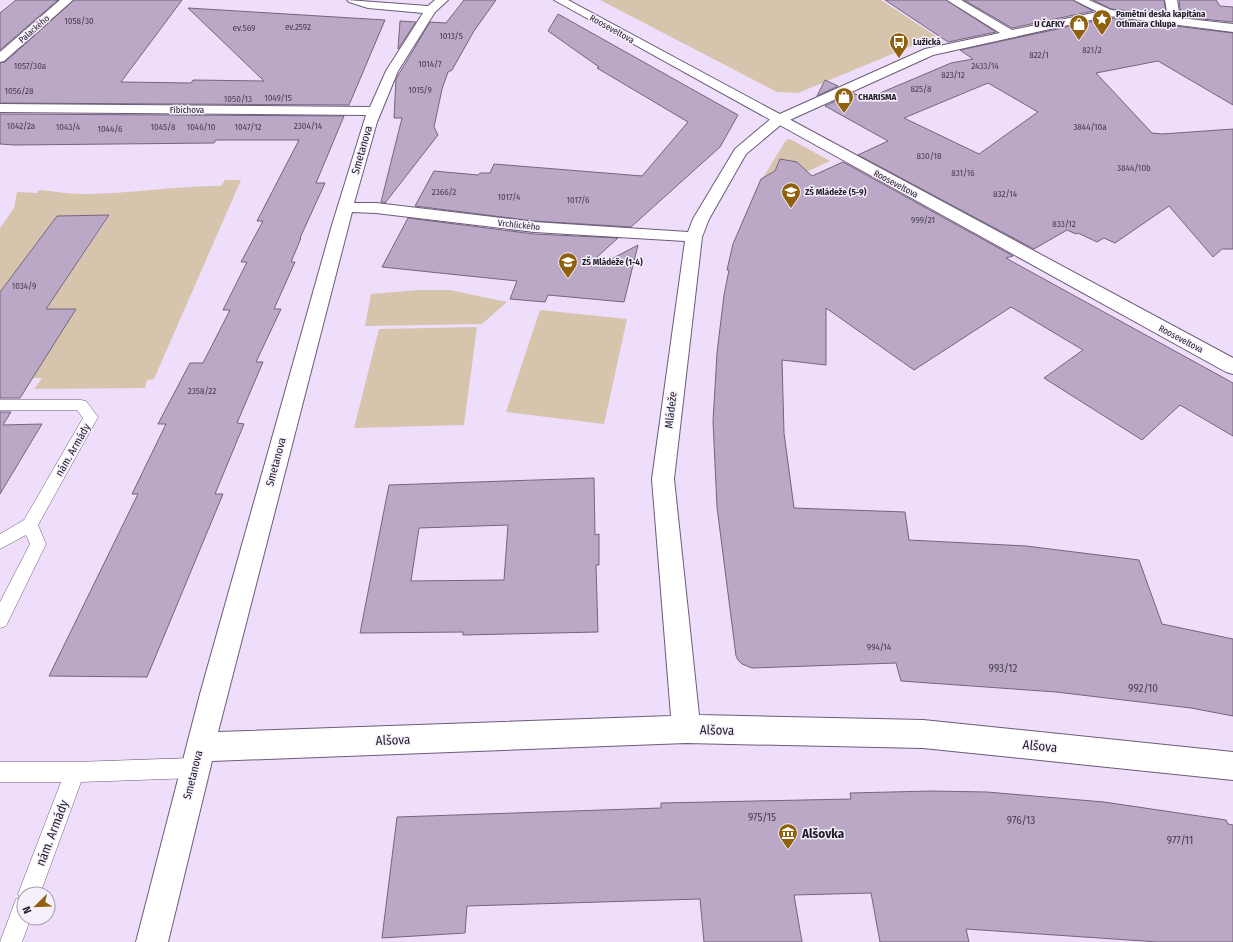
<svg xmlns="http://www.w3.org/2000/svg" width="1233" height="942" font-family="'Fira Sans Condensed',sans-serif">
<rect width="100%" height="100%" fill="#efddfc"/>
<!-- green -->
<g fill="#d7c4ad">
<polygon points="600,0 881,0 936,36 798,93 777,92"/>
<polygon points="790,139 830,161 779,185 761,181 786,140"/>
<path d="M 225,180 L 241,180 L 154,379 L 147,380 L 145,388 L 34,389 L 42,378 L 33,378 L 75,309 L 46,309 L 110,215 L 57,216 L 0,292 L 0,228 L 14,208 L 17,192 L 37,193 L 39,190 C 53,191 68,194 82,194 C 128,194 174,186 221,186 Z"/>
<polygon points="418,290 450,290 507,302 482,324 365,326 371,294"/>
<polygon points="540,310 627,319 604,424 506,412"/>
<polygon points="477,327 464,425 354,428 379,329"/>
</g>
<!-- building -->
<g fill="#baa8c6" stroke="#75647f" fill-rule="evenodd">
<polygon points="16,0 58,0 0,50 0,13"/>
<polygon points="74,0 182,0 121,82 191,83 193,80 264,81 188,8 385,20 349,105 0,103 0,63 5,62"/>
<polygon points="464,0 496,0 474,31 452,70 448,72 442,89 434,127 438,135 385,203 381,202 402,118 394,118 396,79 430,22 446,23"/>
<polygon points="885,0 946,0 996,32 948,42"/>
<polygon points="964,0 1073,0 1093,11 1012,28"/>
<polygon points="1093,0 1164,0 1166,15 1111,9"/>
<polygon points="1179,0 1216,0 1220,6 1233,7 1233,22 1181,17"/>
<polygon points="558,14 738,115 720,147 631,227 534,221 415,206 434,171 478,175 480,173 490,173 494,164 642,176 688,122 597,68 599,67 548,31"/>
<path d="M 1109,18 L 1233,33 L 1233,105 L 1158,61 L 1096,73 L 1152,133 L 1162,134 L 1233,129 L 1233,249 L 1222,249 L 1213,257 L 1169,206 L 1115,243 L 1104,238 L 1097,242 L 1078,233 L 1076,234 L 1067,230 L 1034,249 L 858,155 L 888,141 L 825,106 L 853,93 L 866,99 L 951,63 L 973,59 L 960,50 ZM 988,83 L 1038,112 L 979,154 L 904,118 Z"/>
<polygon points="400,21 416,22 398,49"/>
<polygon points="825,80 838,86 817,96"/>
<polygon points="0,114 344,116 316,183 325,183 300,238 301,238 291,262 295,262 274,309 281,309 256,362 263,362 237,423 244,424 215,494 223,494 147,677 49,676 138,494 132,494 166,424 158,424 190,363 203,363 230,310 223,310 247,262 241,262 263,221 257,221 299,140 216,140 214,143 15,145 0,144"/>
<polygon points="780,159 797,162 812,176 843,162 1013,256 1006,258 1013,262 1233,383 1233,436 1180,405 1142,440 1044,378 1083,350 1011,307 914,370 826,308 826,365 782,360 784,433 794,508 905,512 909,540 1026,546 1139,560 1162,624 1233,639 1233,716 1191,708 1056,692 901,681 896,663 752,668 742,664 738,660 736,656 717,507 713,421 717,353 724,295 729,270 727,270 733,244 761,179 775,171"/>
<polygon points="109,215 46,309 76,309 20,398 0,398 0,292 57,216"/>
<polygon points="408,218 534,234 618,238 597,257 602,264 638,245 624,302 548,295 545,302 510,299 517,281 382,267"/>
<polygon points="0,412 11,412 3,425 42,424 0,494"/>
<path d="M 594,478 L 595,535 L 599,534 L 599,565 L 596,565 L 598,632 L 463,635 L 463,632 L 360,633 L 389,485 ZM 508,525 L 504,580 L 411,581 L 419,528 Z"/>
<polygon points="931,791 987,792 1104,802 1226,820 1228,824 1233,825 1233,942 1158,942 966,929 969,942 880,942 871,893 794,895 802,942 704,942 700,899 467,906 465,933 382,938 397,817 661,808 661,803 851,799 850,793"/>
</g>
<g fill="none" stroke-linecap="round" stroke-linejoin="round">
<defs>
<g id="service">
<polygon points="0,400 81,400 86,401 98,417 38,525 46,544 6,626 0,628 0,602 30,544 26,535 0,549 0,534 24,520 83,418 77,410 0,410"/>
<polygon points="194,758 201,761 204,768 201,775 194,778 81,782 40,894 24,894 24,918 31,918 22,942 0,942 16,899 20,898 18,894 61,782 0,782 0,762 75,762"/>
</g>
<g id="minor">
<polygon points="60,0 73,0 4,61 0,62 0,52"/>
<path d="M 347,0 L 428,6 L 435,0 L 448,0 L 435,12 L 398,71 L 377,122 L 354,203 L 376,203 L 534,222 L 688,232 L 693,219 L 735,149 L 773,117 L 925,49 L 1000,33 L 947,0 L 961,0 L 1012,30 L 1098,12 L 1074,0 L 1089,0 L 1111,10 L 1168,17 L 1165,0 L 1177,0 L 1180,18 L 1233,24 L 1233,32 L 1109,16 L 933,55 L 783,123 L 746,154 L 709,219 L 702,237 L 674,479 L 699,715 L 923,720 L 1233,752 L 1233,780 L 923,748 L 686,743 L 212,761 L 168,942 L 136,942 L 200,694 L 332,225 L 366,115 L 0,112 L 0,104 L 370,107 L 386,71 L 423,13 L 368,8 L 349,2 ZM 352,212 L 376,213 L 534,232 L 685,241 L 652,479 L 671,716 L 218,732 Z"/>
</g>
<polygon id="secondary" points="554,0 568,0 1233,358 1233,374 1226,372"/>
</defs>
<!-- service casing -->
<use href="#service" stroke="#6c5c76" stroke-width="1"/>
<!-- minor casing -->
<use href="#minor" stroke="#6c5c76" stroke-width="2"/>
<!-- secondary casing -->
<use href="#secondary" stroke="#6c5c76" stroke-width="2"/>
<!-- service -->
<use href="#service" fill="#fff" fill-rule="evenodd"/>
<!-- minor -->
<use href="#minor" fill="#fff" fill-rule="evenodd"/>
<!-- secondary -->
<use href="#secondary" fill="#fff" fill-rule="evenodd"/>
</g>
<!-- icons -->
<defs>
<symbol id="sight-pin" viewBox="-11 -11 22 30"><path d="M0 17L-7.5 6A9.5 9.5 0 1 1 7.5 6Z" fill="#90610d" stroke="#f6effc"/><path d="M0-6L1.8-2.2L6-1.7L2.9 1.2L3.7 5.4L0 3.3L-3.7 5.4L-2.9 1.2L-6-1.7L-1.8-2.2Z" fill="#fff"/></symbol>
<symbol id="shop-pin" viewBox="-11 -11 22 30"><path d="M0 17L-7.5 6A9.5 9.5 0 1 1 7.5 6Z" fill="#90610d" stroke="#f6effc"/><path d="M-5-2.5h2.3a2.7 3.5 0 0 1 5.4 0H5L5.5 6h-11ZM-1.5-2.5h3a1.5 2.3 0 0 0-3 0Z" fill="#fff"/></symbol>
<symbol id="bus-pin" viewBox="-11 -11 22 30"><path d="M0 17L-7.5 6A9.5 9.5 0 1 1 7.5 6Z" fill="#90610d" stroke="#f6effc"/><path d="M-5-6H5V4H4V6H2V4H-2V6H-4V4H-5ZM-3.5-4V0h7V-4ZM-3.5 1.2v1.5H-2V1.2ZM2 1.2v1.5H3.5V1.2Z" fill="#fff"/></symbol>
<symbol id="school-pin" viewBox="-11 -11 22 30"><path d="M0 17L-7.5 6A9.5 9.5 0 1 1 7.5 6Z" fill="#90610d" stroke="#f6effc"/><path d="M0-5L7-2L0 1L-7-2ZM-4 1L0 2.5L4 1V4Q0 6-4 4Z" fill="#fff"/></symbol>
<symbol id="museum-pin" viewBox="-11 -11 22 30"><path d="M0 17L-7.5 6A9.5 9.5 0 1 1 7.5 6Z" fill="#90610d" stroke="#f6effc"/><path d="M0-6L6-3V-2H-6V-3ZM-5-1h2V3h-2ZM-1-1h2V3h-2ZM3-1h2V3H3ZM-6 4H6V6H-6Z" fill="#fff"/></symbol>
</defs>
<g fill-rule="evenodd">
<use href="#sight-pin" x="1091" y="8" width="22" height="30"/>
<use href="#shop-pin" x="1068" y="13" width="22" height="30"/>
<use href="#bus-pin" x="888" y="31" width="22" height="30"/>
<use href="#shop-pin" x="833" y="86" width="22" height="30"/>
<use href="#school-pin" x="780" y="181" width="22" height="30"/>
<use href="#school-pin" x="557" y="251" width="22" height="30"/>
<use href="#museum-pin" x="777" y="822" width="22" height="30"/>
</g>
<g text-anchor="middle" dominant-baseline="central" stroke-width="3" stroke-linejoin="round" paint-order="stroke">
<!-- far-poi labels -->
<g font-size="9" font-weight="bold" fill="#231d28" stroke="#f6effc" text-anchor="start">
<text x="1116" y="14">Pamětní deska kapitána<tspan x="1116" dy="10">Othmara Chlupa</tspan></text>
<text x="1065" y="24" text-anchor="end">U ČAFKY</text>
<text x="913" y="42">Lužická</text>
<text x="858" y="97">CHARISMA</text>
<text x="805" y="192">ZŠ Mládeže (5-9)</text>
<text x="582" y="262">ZŠ Mládeže (1-4)</text>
</g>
<!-- number labels -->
<g font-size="9" fill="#494050">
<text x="79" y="21">1058/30</text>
<text x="298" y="27">ev.2592</text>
<text x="244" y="28">ev.569</text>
<text x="451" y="36">1013/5</text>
<text x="1092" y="50">821/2</text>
<text x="1039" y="55">822/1</text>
<text x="430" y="64">1014/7</text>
<text x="30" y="66">1057/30a</text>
<text x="985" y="66">2433/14</text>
<text x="953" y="75">823/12</text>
<text x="921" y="89">825/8</text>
<text x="420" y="90">1015/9</text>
<text x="19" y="91">1056/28</text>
<text x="278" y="98">1049/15</text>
<text x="238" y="99">1050/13</text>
<text x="21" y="126">1042/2a</text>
<text x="308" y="126">2304/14</text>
<text x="68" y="127">1043/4</text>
<text x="163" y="127">1045/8</text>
<text x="201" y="127">1046/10</text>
<text x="248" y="127">1047/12</text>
<text x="1090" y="127">3844/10a</text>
<text x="110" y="129">1044/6</text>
<text x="929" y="156">830/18</text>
<text x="1134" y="168">3844/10b</text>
<text x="963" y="173">831/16</text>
<text x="444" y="192">2366/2</text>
<text x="1005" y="194">832/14</text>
<text x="509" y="197">1017/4</text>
<text x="578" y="200">1017/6</text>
<text x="923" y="220">999/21</text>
<text x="1064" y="224">833/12</text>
<text x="24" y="286">1034/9</text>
<text x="202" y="391">2358/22</text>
<text x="879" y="647">994/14</text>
</g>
<!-- far-street labels -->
<g font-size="9" fill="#231d28" stroke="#f6effc">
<text transform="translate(34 29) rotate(-41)">Palackého</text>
<text transform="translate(612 29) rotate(29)">Rooseveltova</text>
<text x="187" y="110">Fibichova</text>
<text transform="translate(896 184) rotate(28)">Rooseveltova</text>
<text transform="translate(519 225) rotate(6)">Vrchlického</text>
<text transform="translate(1181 339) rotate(28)">Rooseveltova</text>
</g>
<!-- street labels -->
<g font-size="11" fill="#231d28" stroke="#f6effc">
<text transform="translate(362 150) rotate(-74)">Smetanova</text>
<text transform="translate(671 410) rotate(-83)">Mládeže</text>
<text transform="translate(73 450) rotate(-60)">nám. Armády</text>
<text transform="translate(276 462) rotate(-75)">Smetanova</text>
<text transform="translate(193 775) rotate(-76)">Smetanova</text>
</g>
<!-- near-number labels -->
<g font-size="11" fill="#494050">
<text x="1003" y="668">993/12</text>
<text x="1143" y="688">992/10</text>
<text x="762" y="817">975/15</text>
<text x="1021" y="820">976/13</text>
<text x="1180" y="840">977/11</text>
</g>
<!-- near-street labels -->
<g font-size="13" fill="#231d28" stroke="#f6effc">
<text transform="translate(717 730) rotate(1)">Alšova</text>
<text transform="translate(393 740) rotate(-2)">Alšova</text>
<text transform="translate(1040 746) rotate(6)">Alšova</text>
<text transform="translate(52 833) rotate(-69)">nám. Armády</text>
</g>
<!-- near-poi labels -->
<g font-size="13" font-weight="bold" fill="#231d28" stroke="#f6effc" text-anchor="start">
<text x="802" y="833">Alšovka</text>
</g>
</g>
<!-- north arrow -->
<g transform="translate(36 906) rotate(247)"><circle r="19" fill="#f6effc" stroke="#a29ba7"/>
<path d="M0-3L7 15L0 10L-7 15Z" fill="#90610d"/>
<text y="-6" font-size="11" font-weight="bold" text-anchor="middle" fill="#231d28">N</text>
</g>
</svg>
